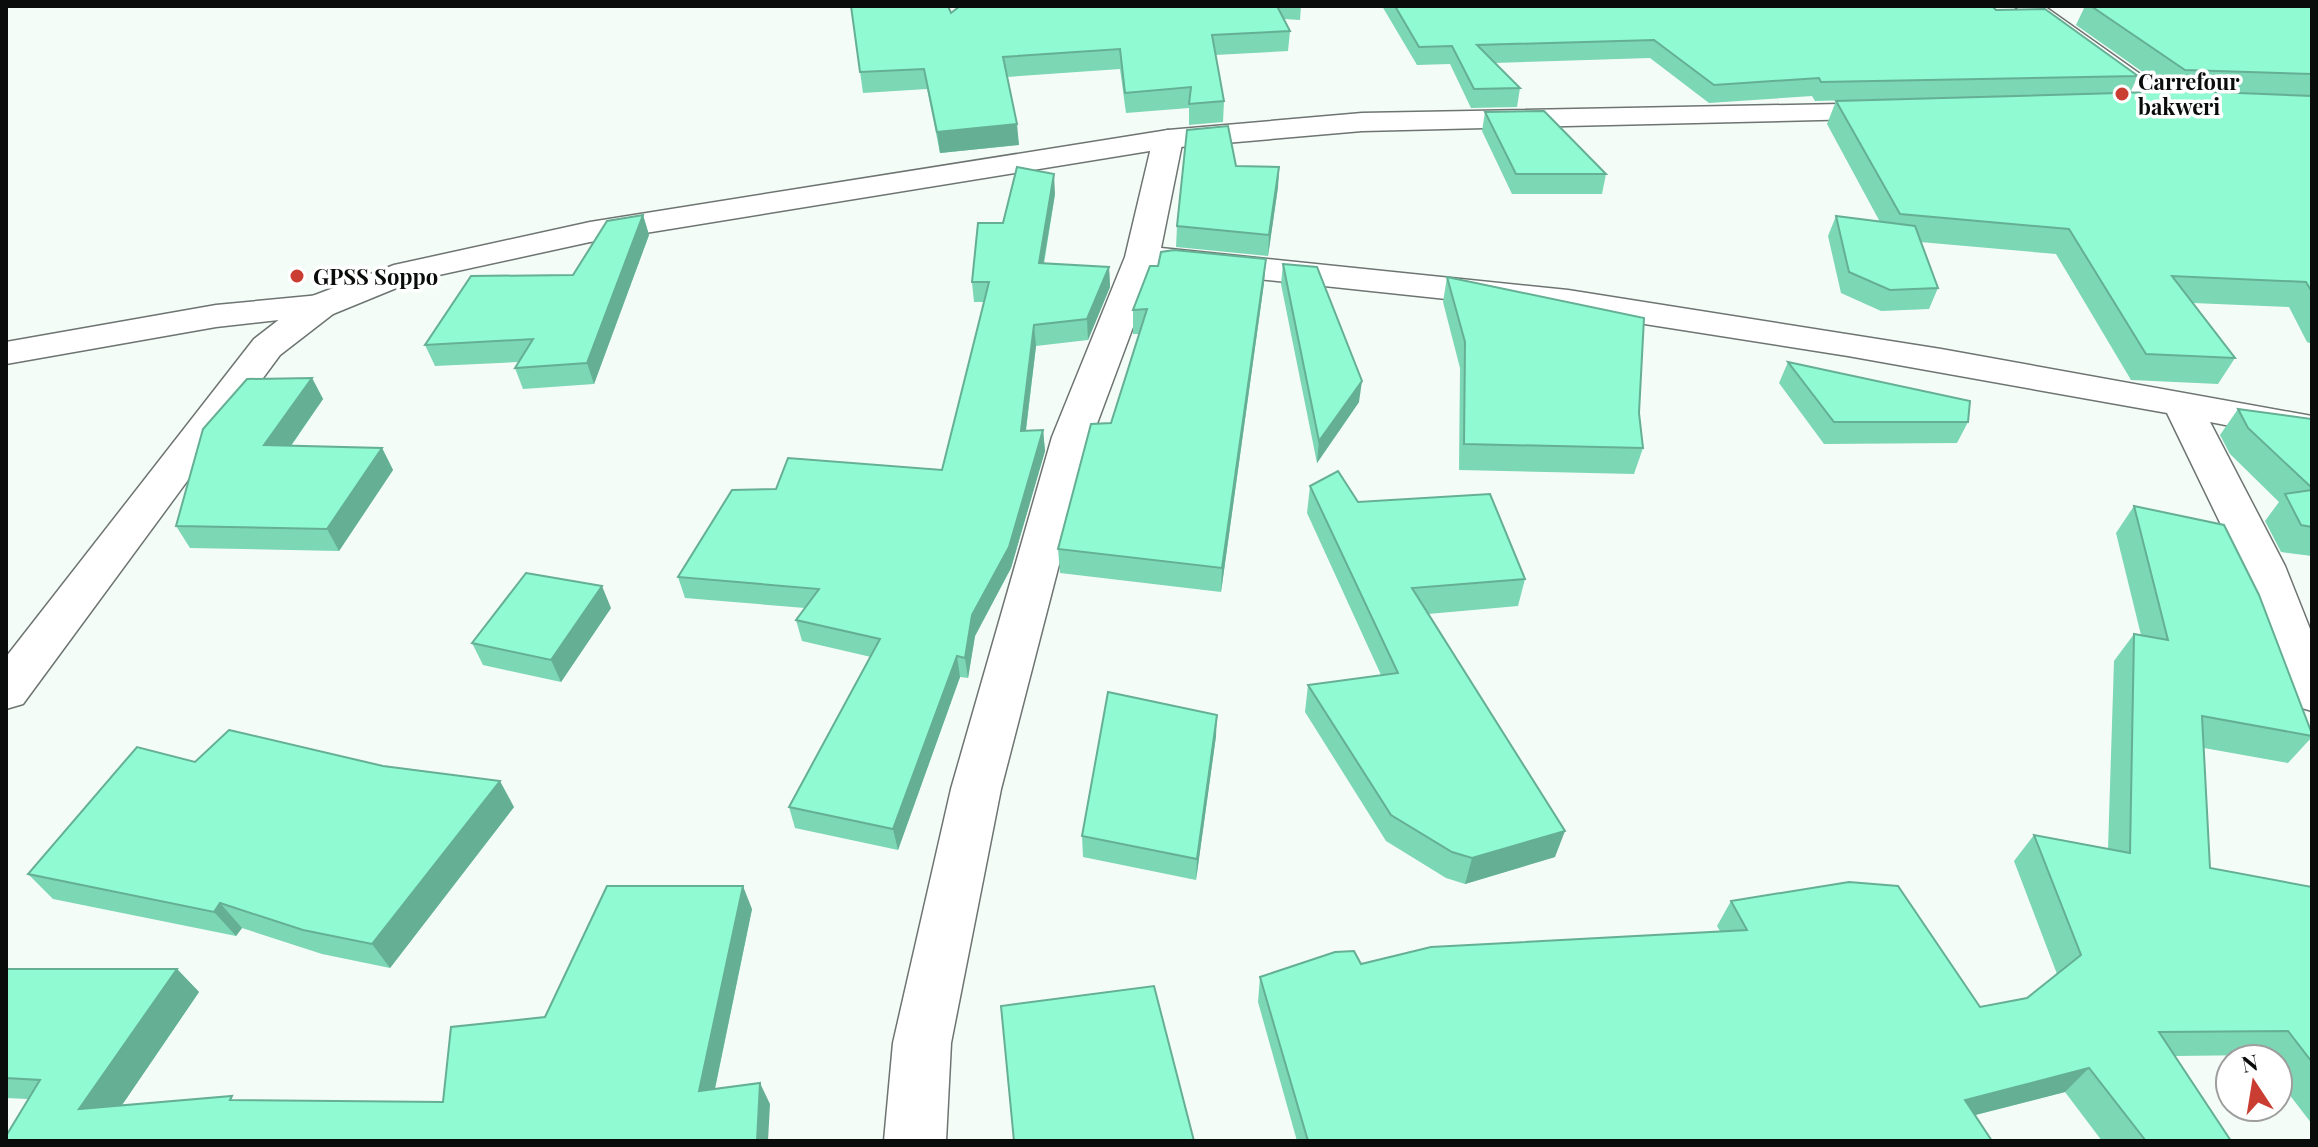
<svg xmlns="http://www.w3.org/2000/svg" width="2318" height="1147" font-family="'Playfair Display',serif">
<rect width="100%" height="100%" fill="#f4fcf8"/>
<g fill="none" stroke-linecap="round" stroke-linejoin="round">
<defs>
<g id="street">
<polygon points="1168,130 1179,133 1183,139 1161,248 1568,290 1941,349 2312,416 2312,442 2210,422 2285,566 2312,634 2312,711 2295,706 2288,693 2241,566 2167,413 1848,356 1568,312 1155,268 1092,437 1001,789 951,1043 946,1141 884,1141 893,1043 951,789 1052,437 1125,257 1153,139 1157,133"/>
<polygon points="320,295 333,298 338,306 333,314 216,327 6,364 6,342 216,305"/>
</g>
<g id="secondary">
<polygon points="2014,6 2044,6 2184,105 2179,111 2123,112 2118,106 2123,100 2139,97"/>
<polygon points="1892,103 1902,106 1907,112 1902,118 1362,131 1168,148 590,242 416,280 333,314 280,355 23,704 6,709 6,657 254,339 307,298 394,265 590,222 1168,130 1362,113"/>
</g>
</defs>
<!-- street casing -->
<use href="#street" stroke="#6d7471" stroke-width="3"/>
<!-- secondary casing -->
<use href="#secondary" stroke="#6d7471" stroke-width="3"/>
<!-- street -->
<use href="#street" fill="#fff" fill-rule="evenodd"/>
<!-- secondary -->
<use href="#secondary" fill="#fff" fill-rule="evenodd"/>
</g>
<!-- wall -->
<g fill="#7cd7b5">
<polygon points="851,6 951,13 960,6 1301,6 1300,20 1284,19 1290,31 1288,51 1215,55 1224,101 1223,122 1189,125 1189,108 1126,113 1120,69 1007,77 1019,145 940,153 927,89 863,93"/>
<polygon points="1382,6 1992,6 1996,10 2138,76 2130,93 2171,92 2076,25 2085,6 2312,6 2312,344 2307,342 2289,307 2193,303 2235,358 2218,384 2131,380 2056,254 1920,242 1938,288 1929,309 1881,311 1841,293 1828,236 1836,216 1880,222 1827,124 1836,101 1928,98 1815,101 1812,96 1709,103 1650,58 1494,63 1520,88 1517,107 1471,108 1450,64 1417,65"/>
<polygon points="1485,112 1606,174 1602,194 1512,194 1482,131"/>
<polygon points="1236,166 1279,167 1278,187 1268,256 1176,247 1177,226"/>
<polygon points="1055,194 1044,264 1109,267 1110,287 1088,340 1036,346 1026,431 1043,430 1045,451 1011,568 975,636 968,678 960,677 898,850 795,828 789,807 871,657 802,641 796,620 805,608 685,598 678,577 776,489 942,470 984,302 974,302 972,282 1003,223"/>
<polygon points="643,215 649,235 594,384 523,389 515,368 518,362 435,366 425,345 573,275"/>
<polygon points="1283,264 1359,402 1317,463 1281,284"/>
<polygon points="1447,277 1639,413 1643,448 1634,474 1459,470 1460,368 1443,302"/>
<polygon points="1264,283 1221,592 1060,573 1058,549 1111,423 1139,334 1133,334 1133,310"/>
<polygon points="1788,362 1968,422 1957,443 1824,444 1779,383"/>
<polygon points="312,378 323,399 291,446 382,448 393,470 339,551 190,548 176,526"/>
<polygon points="2238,409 2312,419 2312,556 2281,552 2265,521 2279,502 2230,454 2220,435"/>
<polygon points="1310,486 1358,502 1525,579 1518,606 1428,614 1555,857 1465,884 1446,878 1386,841 1305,712 1308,685 1381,675 1307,513"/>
<polygon points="2134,506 2312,734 2312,737 2288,763 2204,748 2210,868 2312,887 2312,1124 2278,1080 2278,1059 2262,1059 2259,1055 2175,1056 2231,1141 2102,1141 2065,1092 1975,1115 1992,1141 1297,1141 1258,1002 1260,977 1361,964 1720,931 1717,926 1731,901 1980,1007 2027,998 2057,974 2014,861 2034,835 2108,849 2114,661 2134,634 2141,635 2116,533"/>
<polygon points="611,608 561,682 483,665 472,643"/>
<polygon points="1216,736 1196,880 1083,857 1082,836"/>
<polygon points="195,762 514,807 390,968 322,954 242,928 236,936 53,899 28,874"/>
<polygon points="752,909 715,1089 770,1104 6,1141 28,1099 6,1098 6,969 177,969 199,992 122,1105 237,1101 443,1102 545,1017"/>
</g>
<!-- shaded-wall -->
<g fill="#65af94">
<polygon points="1017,124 1019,145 940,153 937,132"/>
<polygon points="1279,167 1278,187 1268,256 1269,235"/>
<polygon points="1054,174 1055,194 1040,283 1039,263"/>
<polygon points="643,215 649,235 594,384 587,363"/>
<polygon points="1266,259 1264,283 1221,592 1222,568"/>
<polygon points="1109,267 1110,287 1088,340 1087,319"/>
<polygon points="1034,325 1036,346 1023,452 1021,431"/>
<polygon points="312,378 323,399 276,467 264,445"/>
<polygon points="1362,381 1359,402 1317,463 1319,441"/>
<polygon points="1043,430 1045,451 1011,568 975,636 968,678 965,658 972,615"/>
<polygon points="382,448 393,470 339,551 327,529"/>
<polygon points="602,586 611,608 561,682 551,660"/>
<polygon points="957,656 960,677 898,850 893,829"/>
<polygon points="1217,715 1216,736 1196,880 1197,859"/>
<polygon points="500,781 514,807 390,968 372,944"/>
<polygon points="1565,831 1555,857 1465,884 1472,858"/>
<polygon points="743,886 752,909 710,1112 699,1091"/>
<polygon points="220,903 242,928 236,936 214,912"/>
<polygon points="177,969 199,992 105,1130 79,1109"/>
<polygon points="2089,1068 2065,1092 1944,1123 1965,1100"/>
<polygon points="760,1083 770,1104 768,1141 757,1141"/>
</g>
<!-- building -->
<g fill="#90fad3" stroke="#65af94" stroke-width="2">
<polygon points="851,6 948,6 951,13 960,6 1277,6 1290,31 1212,35 1224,101 1189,104 1191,87 1125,93 1120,49 1003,57 1017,124 937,132 924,69 860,72"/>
<polygon points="1395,6 1992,6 1996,10 2045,9 2138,76 1821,82 1819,78 1714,85 1654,40 1477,45 1520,88 1474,89 1452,46 1419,47"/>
<polygon points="2091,6 2312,6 2312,74 2185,70"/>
<polygon points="2189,91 2312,96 2312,292 2306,282 2172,276 2235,358 2146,354 2069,229 1900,214 1836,101"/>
<polygon points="1544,111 1606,174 1516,174 1485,112"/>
<polygon points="1228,126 1236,166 1279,167 1269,235 1177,226 1187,130"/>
<polygon points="1017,167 1054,174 1039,263 1109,267 1087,319 1034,325 1021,431 1043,430 1009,547 972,615 965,658 957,656 893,829 789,807 880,639 796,620 819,589 678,577 732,490 776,489 788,458 942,470 989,282 972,282 978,223 1003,223"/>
<polygon points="643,215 587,363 515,368 533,339 425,345 471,276 573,275 607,221"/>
<polygon points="1836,216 1915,226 1938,288 1890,290 1849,272"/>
<polygon points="1174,250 1266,259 1222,568 1058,549 1091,424 1111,423 1147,309 1133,310 1150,266 1158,266 1161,252"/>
<polygon points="1283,264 1317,267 1362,381 1319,441"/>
<polygon points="1447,277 1644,318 1639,413 1643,448 1464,444 1465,342"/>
<polygon points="1788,362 1970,401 1968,422 1834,422"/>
<polygon points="312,378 264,445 382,448 327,529 176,526 203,429 247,379"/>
<polygon points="2238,409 2312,419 2312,488 2248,428"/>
<polygon points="1338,471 1358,502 1490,494 1525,579 1412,588 1565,831 1472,858 1452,852 1391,815 1308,685 1398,673 1310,486"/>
<polygon points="2312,490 2312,527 2301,525 2285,494"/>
<polygon points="2134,506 2224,525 2259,595 2312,734 2312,736 2202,716 2210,868 2312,887 2312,1062 2288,1031 2159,1032 2231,1141 2146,1141 2089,1068 1965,1100 1992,1141 1308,1141 1260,977 1335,952 1354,951 1361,964 1431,947 1747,930 1731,901 1849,882 1898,886 1980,1007 2027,998 2081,955 2034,835 2130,853 2134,634 2168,640"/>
<polygon points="526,573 602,586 551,660 472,643"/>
<polygon points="1108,692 1217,715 1197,859 1082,836"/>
<polygon points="229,730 383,766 500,781 372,944 303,930 220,903 214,912 28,874 137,747 195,762"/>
<polygon points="607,886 743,886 699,1091 760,1083 757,1141 6,1141 6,1136 40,1080 6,1078 6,969 177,969 79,1109 232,1096 230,1100 443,1102 451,1027 545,1017"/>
<polygon points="1154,986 1194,1141 1014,1141 1001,1006"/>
</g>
<!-- markers -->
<g fill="#ca3d32" stroke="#fff" stroke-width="3">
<circle cx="2122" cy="94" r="8"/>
<circle cx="297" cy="276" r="8"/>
</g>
<g text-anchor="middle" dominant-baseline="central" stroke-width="7" stroke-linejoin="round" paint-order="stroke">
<!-- far-poi labels -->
<g font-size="22" font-weight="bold" fill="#0a0c0b" stroke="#fff" text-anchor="start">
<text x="2138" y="81">Carrefour<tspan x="2138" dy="25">bakweri</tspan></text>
<text x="313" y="276">GPSS Soppo</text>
</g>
</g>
<!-- border -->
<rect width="2318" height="1147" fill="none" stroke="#0a0c0b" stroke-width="16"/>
<!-- north arrow -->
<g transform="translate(2254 1083) rotate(348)"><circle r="38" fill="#ffffff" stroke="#9d9e9d" stroke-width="2"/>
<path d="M0-6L14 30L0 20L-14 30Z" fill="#ca3d32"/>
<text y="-12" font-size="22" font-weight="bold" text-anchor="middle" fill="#0a0c0b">N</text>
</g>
</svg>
